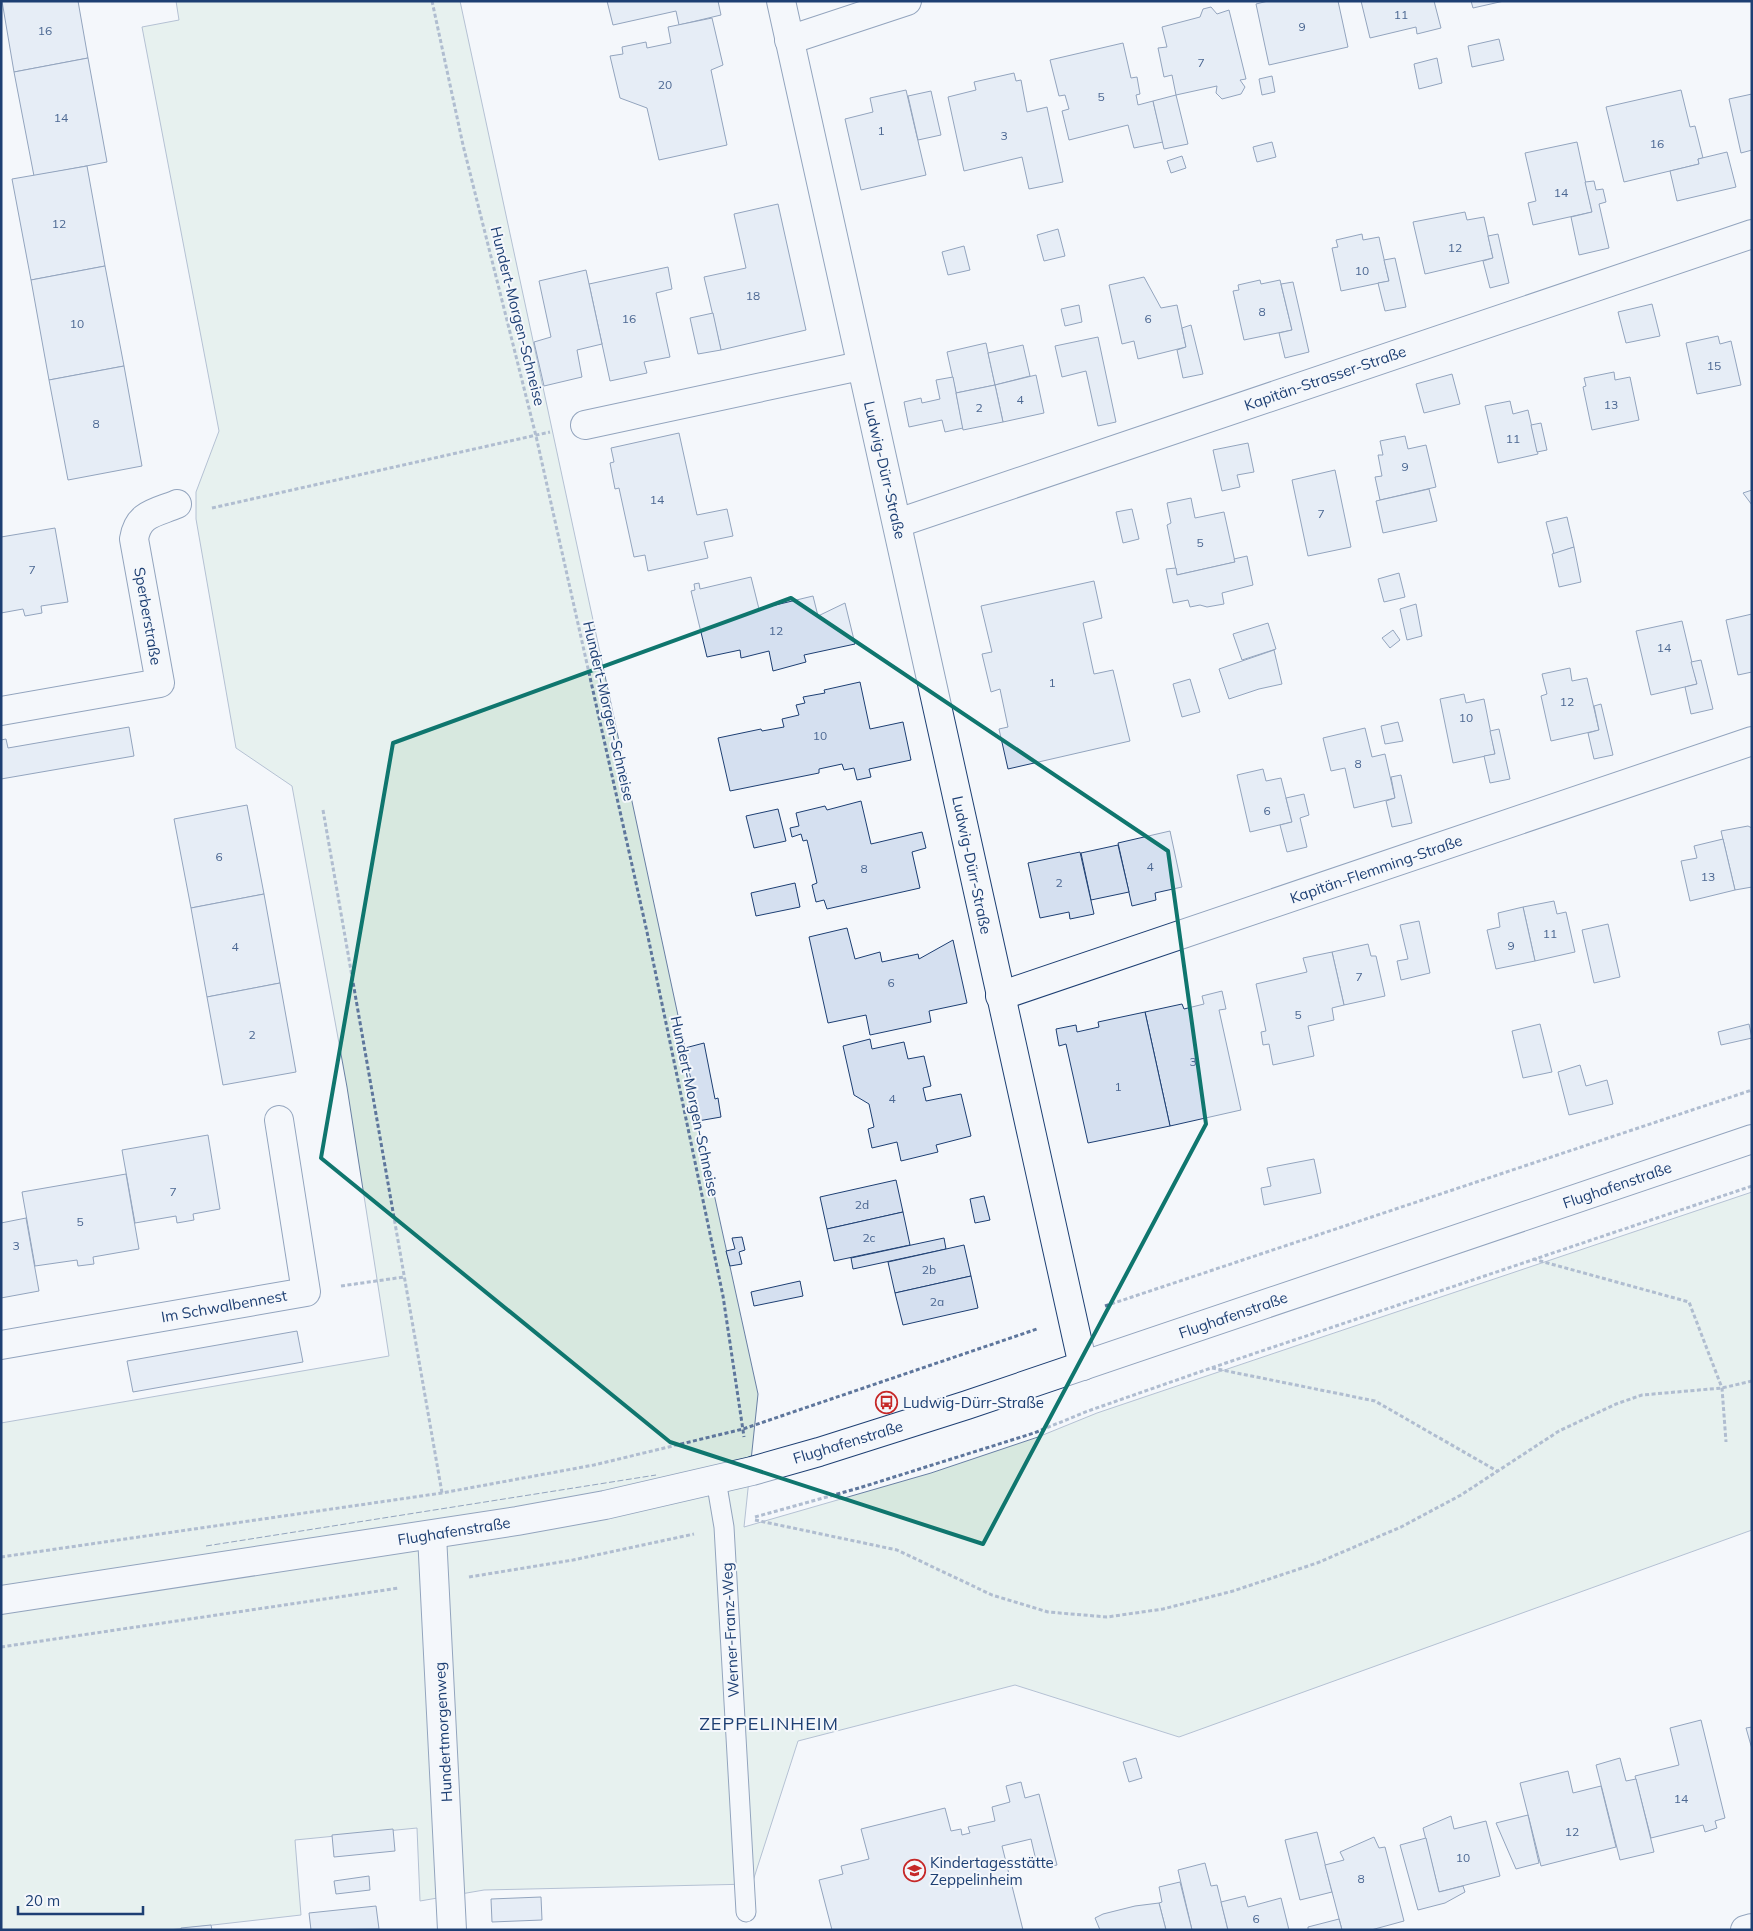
<svg xmlns="http://www.w3.org/2000/svg" width="1753" height="1931" font-family="Mulish,sans-serif">
<rect width="100%" height="100%" fill="#f4f7fb"/>
<!-- green -->
<polygon fill="#d7e8df" stroke="#687fa3" points="176,1 460,1 685,1048 698,1121 758,1394 744,1527 931,1473 1038,1437 1097,1413 1752,1192 1752,1530 1179,1737 1015,1685 798,1741 752,1884 484,1890 420,1901 417,1828 295,1840 301,1915 169,1930 1,1930 1,1423 389,1356 347,1087 292,786 236,748 196,519 196,492 219,431 142,27 179,20"/>
<!-- building -->
<g fill="#d5e0f0" stroke="#1d3f73">
<polygon points="2,1 78,1 88,58 14,72"/>
<polygon points="607,1 718,1 721,15 679,25 676,11 613,25"/>
<polygon points="1268,1 1338,1 1348,47 1269,65 1256,4"/>
<polygon points="1361,1 1434,1 1441,28 1417,34 1416,27 1370,38"/>
<polygon points="1471,1 1504,1 1473,8"/>
<polygon points="1211,7 1217,14 1229,10 1246,79 1240,80 1245,87 1241,94 1222,99 1216,93 1217,86 1176,95 1172,75 1164,77 1158,48 1167,47 1162,27 1200,17 1203,9"/>
<polygon points="712,18 723,65 711,70 727,145 659,160 647,108 620,98 610,56 623,54 622,47 646,42 647,48 671,43 668,27"/>
<polygon points="1499,39 1504,60 1472,67 1468,46"/>
<polygon points="1123,43 1131,78 1137,77 1140,94 1136,95 1138,105 1153,101 1163,142 1134,148 1128,125 1069,140 1062,111 1069,109 1065,95 1059,96 1050,60"/>
<polygon points="88,58 107,162 34,176 14,72"/>
<polygon points="1437,58 1442,83 1419,89 1414,64"/>
<polygon points="1014,73 1016,81 1021,80 1027,112 1047,107 1063,182 1029,189 1022,157 964,171 948,97 976,90 974,82"/>
<polygon points="1272,76 1275,92 1262,95 1259,79"/>
<polygon points="906,90 926,175 861,190 845,119 873,112 870,98"/>
<polygon points="1681,90 1690,127 1695,126 1703,158 1698,159 1699,164 1624,182 1606,107"/>
<polygon points="931,91 941,135 918,140 908,96"/>
<polygon points="1752,94 1752,150 1741,153 1729,99"/>
<polygon points="1176,95 1188,144 1164,149 1153,101"/>
<polygon points="1272,142 1276,157 1257,162 1253,147"/>
<polygon points="1577,142 1592,212 1533,225 1528,203 1536,201 1525,153"/>
<polygon points="1727,152 1736,187 1677,201 1670,171 1699,164 1698,159"/>
<polygon points="1182,156 1186,168 1171,173 1167,161"/>
<polygon points="87,166 105,266 31,280 12,179"/>
<polygon points="1594,181 1596,190 1603,189 1606,202 1599,204 1609,248 1579,255 1571,217 1592,212 1585,182"/>
<polygon points="778,204 806,330 721,350 704,277 746,268 734,214"/>
<polygon points="1465,212 1467,220 1484,217 1493,258 1425,274 1413,222"/>
<polygon points="1058,229 1065,256 1044,261 1037,235"/>
<polygon points="1362,234 1363,240 1379,237 1389,281 1341,291 1332,248 1338,247 1336,240"/>
<polygon points="1498,234 1509,283 1490,288 1483,261 1493,258 1488,236"/>
<polygon points="964,246 970,270 948,275 942,252"/>
<polygon points="1395,258 1406,307 1385,311 1378,283 1389,281 1384,260"/>
<polygon points="105,266 124,366 49,380 31,280"/>
<polygon points="668,267 672,289 656,293 670,357 644,362 647,373 610,381 589,284"/>
<polygon points="586,270 602,344 577,350 582,377 544,386 534,342 551,337 539,281"/>
<polygon points="1144,277 1161,308 1177,305 1186,347 1138,359 1134,341 1122,344 1109,285"/>
<polygon points="1260,280 1261,284 1280,280 1292,330 1244,340 1233,291 1239,290 1238,285"/>
<polygon points="1293,282 1309,352 1285,358 1279,333 1292,330 1281,284"/>
<polygon points="1652,304 1660,336 1626,343 1618,312"/>
<polygon points="1079,305 1082,322 1065,326 1061,309"/>
<polygon points="713,313 721,350 698,354 690,318"/>
<polygon points="1191,325 1203,374 1183,378 1177,350 1186,347 1182,328"/>
<polygon points="1718,336 1720,344 1731,341 1741,385 1697,394 1686,343"/>
<polygon points="1098,337 1116,422 1098,426 1086,371 1062,377 1055,346"/>
<polygon points="986,343 995,385 956,393 947,352"/>
<polygon points="1023,345 1030,376 995,385 988,353"/>
<polygon points="124,366 142,466 68,480 49,380"/>
<polygon points="1614,372 1615,380 1630,377 1639,420 1592,430 1583,387 1586,386 1584,378"/>
<polygon points="1452,374 1460,404 1424,413 1416,384"/>
<polygon points="1036,375 1044,413 1003,422 995,385"/>
<polygon points="953,377 963,428 945,432 942,420 909,427 904,402 921,398 922,403 940,399 936,380"/>
<polygon points="995,385 1003,422 963,430 956,393"/>
<polygon points="1510,401 1513,414 1528,410 1538,454 1498,463 1485,406"/>
<polygon points="1541,423 1547,450 1537,452 1531,425"/>
<polygon points="679,433 697,515 727,509 733,536 704,542 708,558 648,571 645,555 634,557 619,488 615,489 610,463 614,462 611,448"/>
<polygon points="1405,436 1408,449 1426,445 1436,487 1380,500 1375,477 1382,476 1378,455 1383,455 1380,441"/>
<polygon points="1248,443 1254,472 1237,475 1240,487 1222,491 1213,450"/>
<polygon points="1335,470 1351,547 1308,556 1292,480"/>
<polygon points="1429,489 1437,521 1383,533 1376,501"/>
<polygon points="1752,490 1752,505 1743,493"/>
<polygon points="1191,498 1195,518 1224,512 1235,562 1177,575 1167,525 1171,523 1167,503"/>
<polygon points="1132,509 1139,539 1123,543 1116,512"/>
<polygon points="1567,517 1574,547 1554,554 1546,522"/>
<polygon points="55,528 68,602 41,606 42,613 25,616 23,609 1,613 1,537"/>
<polygon points="1574,547 1581,582 1559,587 1552,554"/>
<polygon points="1247,556 1253,585 1222,593 1224,604 1207,607 1200,605 1190,607 1188,600 1173,603 1166,569 1176,568 1177,575 1235,562 1234,559"/>
<polygon points="1399,573 1405,597 1384,602 1378,579"/>
<polygon points="751,577 759,609 813,596 818,616 845,603 855,644 804,655 806,662 773,671 769,651 741,658 740,650 707,657 691,591 695,590 694,584 699,583 700,589"/>
<polygon points="1094,581 1102,618 1083,623 1094,674 1113,670 1130,741 1008,769 999,729 1008,727 1000,689 991,692 982,654 992,652 981,606"/>
<polygon points="1416,604 1422,636 1407,640 1400,609"/>
<polygon points="1752,614 1752,672 1738,675 1726,620"/>
<polygon points="1682,621 1697,684 1651,695 1636,631"/>
<polygon points="1268,623 1276,649 1242,660 1233,634"/>
<polygon points="1393,630 1400,640 1390,648 1382,638"/>
<polygon points="1274,650 1282,684 1259,689 1229,699 1219,669"/>
<polygon points="1701,660 1713,709 1691,714 1685,687 1697,684 1691,662"/>
<polygon points="1570,668 1572,681 1587,678 1599,730 1551,741 1541,696 1547,694 1542,674"/>
<polygon points="1190,679 1200,712 1182,717 1173,684"/>
<polygon points="860,682 870,729 903,722 911,760 869,769 871,777 857,780 854,768 844,770 842,764 819,769 819,773 730,791 718,738 761,729 762,731 784,727 782,719 799,715 796,705 805,703 803,697 825,693 824,690"/>
<polygon points="1464,694 1466,703 1484,699 1495,754 1453,763 1440,699"/>
<polygon points="1601,704 1613,755 1594,759 1588,733 1599,730 1594,706"/>
<polygon points="1398,722 1403,741 1385,744 1381,726"/>
<polygon points="129,727 134,756 1,779 1,740 6,739 8,748"/>
<polygon points="1365,728 1372,757 1385,754 1395,798 1354,808 1345,768 1331,771 1323,738"/>
<polygon points="1499,729 1510,779 1490,783 1484,756 1495,754 1490,731"/>
<polygon points="1263,769 1266,781 1281,778 1292,822 1250,832 1237,775"/>
<polygon points="1401,775 1412,823 1392,827 1386,801 1395,798 1391,777"/>
<polygon points="1304,794 1309,815 1300,818 1307,847 1287,852 1280,825 1292,822 1286,798"/>
<polygon points="861,801 871,844 922,832 926,848 912,852 920,888 827,909 824,900 816,902 812,885 817,883 807,840 803,841 801,834 792,837 790,828 799,826 796,813 825,806 827,810"/>
<polygon points="247,805 264,894 191,908 174,819"/>
<polygon points="778,809 786,841 754,848 746,816"/>
<polygon points="1748,826 1752,828 1752,887 1735,890 1721,831"/>
<polygon points="1170,831 1182,887 1155,893 1156,900 1132,906 1118,843"/>
<polygon points="1723,839 1735,890 1690,901 1681,861 1697,858 1694,846"/>
<polygon points="1118,845 1129,892 1091,900 1081,853"/>
<polygon points="1080,852 1094,914 1070,919 1069,912 1040,918 1028,863"/>
<polygon points="795,883 800,907 756,916 751,893"/>
<polygon points="264,894 280,983 207,997 191,908"/>
<polygon points="1554,901 1557,914 1566,912 1575,952 1535,961 1523,907"/>
<polygon points="1523,907 1535,961 1496,969 1487,930 1500,927 1498,913"/>
<polygon points="1419,921 1430,973 1401,980 1397,961 1408,959 1400,925"/>
<polygon points="1608,924 1620,977 1594,983 1582,930"/>
<polygon points="847,928 855,959 880,952 882,962 918,954 919,959 953,940 967,1003 929,1011 931,1022 870,1035 866,1015 828,1023 809,937"/>
<polygon points="1368,944 1371,956 1376,956 1385,996 1344,1005 1332,952"/>
<polygon points="1332,952 1344,1005 1332,1008 1334,1020 1308,1026 1314,1056 1273,1065 1269,1044 1263,1045 1261,1032 1266,1031 1256,984 1307,972 1303,958"/>
<polygon points="280,983 296,1072 223,1085 207,997"/>
<polygon points="1222,991 1226,1009 1219,1010 1241,1110 1170,1126 1145,1012 1182,1004 1184,1009 1204,1004 1202,996"/>
<polygon points="1145,1012 1170,1126 1088,1143 1066,1044 1059,1046 1056,1029 1076,1025 1077,1032 1099,1027 1098,1022"/>
<polygon points="1540,1024 1552,1072 1523,1078 1512,1031"/>
<polygon points="1749,1024 1752,1038 1721,1045 1718,1032"/>
<polygon points="870,1039 872,1049 904,1042 908,1059 924,1056 931,1086 923,1088 926,1101 961,1094 971,1136 936,1145 938,1152 901,1161 897,1142 872,1148 868,1129 874,1127 869,1104 854,1095 843,1046"/>
<polygon points="704,1043 715,1099 718,1098 721,1117 698,1121 685,1048"/>
<polygon points="1580,1065 1586,1086 1607,1080 1613,1104 1569,1115 1558,1072"/>
<polygon points="208,1135 220,1209 193,1214 194,1220 177,1223 176,1216 135,1223 122,1150"/>
<polygon points="1314,1159 1321,1193 1264,1205 1261,1188 1271,1186 1267,1168"/>
<polygon points="126,1174 139,1249 93,1257 94,1264 78,1266 77,1260 35,1266 22,1192"/>
<polygon points="896,1180 903,1212 827,1229 820,1197"/>
<polygon points="984,1196 990,1220 975,1223 970,1199"/>
<polygon points="903,1212 910,1245 834,1261 827,1229"/>
<polygon points="26,1218 39,1291 1,1298 1,1223"/>
<polygon points="742,1237 745,1250 739,1252 742,1264 730,1266 726,1251 735,1249 732,1238"/>
<polygon points="944,1238 946,1249 853,1269 851,1258"/>
<polygon points="964,1245 971,1276 895,1293 888,1262"/>
<polygon points="971,1276 978,1308 903,1325 895,1293"/>
<polygon points="800,1281 803,1296 754,1306 751,1292"/>
<polygon points="297,1331 303,1362 133,1392 127,1361"/>
<polygon points="1701,1720 1725,1818 1715,1821 1717,1828 1705,1832 1703,1825 1651,1838 1635,1776 1679,1765 1670,1728"/>
<polygon points="1752,1727 1752,1749 1746,1728"/>
<polygon points="1136,1758 1142,1778 1129,1782 1123,1762"/>
<polygon points="1620,1758 1626,1781 1636,1779 1654,1852 1620,1860 1596,1765"/>
<polygon points="1568,1771 1573,1793 1601,1786 1616,1847 1541,1866 1520,1783"/>
<polygon points="1021,1782 1025,1798 1039,1794 1057,1865 1038,1869 1031,1839 1002,1846 1023,1930 832,1930 819,1880 843,1874 841,1866 869,1859 861,1829 945,1808 951,1831 961,1829 962,1835 970,1833 968,1827 995,1821 992,1807 1010,1802 1006,1786"/>
<polygon points="1528,1815 1539,1863 1516,1869 1496,1823"/>
<polygon points="1451,1816 1454,1829 1486,1821 1500,1876 1439,1892 1423,1828"/>
<polygon points="393,1829 395,1851 334,1857 332,1835"/>
<polygon points="1317,1832 1332,1892 1300,1900 1285,1840"/>
<polygon points="1374,1837 1379,1848 1385,1847 1404,1921 1371,1930 1342,1930 1325,1865 1344,1860 1340,1852"/>
<polygon points="1426,1838 1439,1892 1463,1886 1465,1892 1445,1903 1418,1910 1400,1845"/>
<polygon points="1205,1863 1211,1886 1217,1885 1228,1930 1192,1930 1178,1870"/>
<polygon points="369,1876 370,1890 336,1894 334,1881"/>
<polygon points="1180,1882 1192,1930 1166,1930 1159,1903 1162,1902 1159,1887"/>
<polygon points="1245,1896 1248,1907 1281,1898 1289,1930 1228,1930 1221,1902"/>
<polygon points="541,1897 542,1920 492,1922 491,1899"/>
<polygon points="1159,1903 1166,1930 1100,1930 1095,1918 1103,1914 1135,1906"/>
<polygon points="376,1906 379,1929 311,1930 309,1913"/>
<polygon points="1339,1919 1342,1930 1308,1930 1308,1927"/>
<polygon points="211,1925 212,1930 181,1930 181,1928"/>
</g>
<g fill="none" stroke-linecap="round" stroke-linejoin="round">
<defs>
<polyline id="lane" points="716,1480 724,1527 746,1912"/>
<g id="street">
<polyline points="781,1 1083,1366"/>
<polyline points="789,40 907,1"/>
<polyline points="585,425 860,366"/>
<polyline points="898,523 1752,234"/>
<path d="M 1,711 L 160,683 L 134,539 C 138,513 156,513 177,504"/>
<polyline points="1000,996 1752,741"/>
<polyline points="1,1345 306,1292 279,1120"/>
<polyline points="432,1535 452,1930"/>
<polyline points="1745,1930 1752,1928"/>
</g>
<polyline id="secondary" points="1,1600 517,1521 605,1505 752,1471 819,1452 967,1405 1752,1139"/>
</defs>
<!-- lane casing -->
<use href="#lane" stroke="#1d3f73" stroke-width="21"/>
<!-- street casing -->
<use href="#street" stroke="#1d3f73" stroke-width="30"/>
<!-- secondary casing -->
<use href="#secondary" stroke="#1d3f73" stroke-width="30"/>
<!-- path -->
<g stroke="#5e769c" stroke-width="3" stroke-dasharray="4 2.5" stroke-linecap="butt">
<polyline points="432,1 463,145 536,436 647,932 723,1296 744,1437"/>
<polyline points="212,508 550,432"/>
<polyline points="323,810 442,1493"/>
<polyline points="1533,1259 1689,1302 1722,1388 1726,1442"/>
<polyline points="341,1286 404,1277"/>
<polyline points="1105,1306 1752,1090"/>
<polyline points="1212,1368 1375,1401 1497,1471"/>
<polyline points="755,1517 859,1488 1034,1433 1088,1411 1211,1368 1752,1186"/>
<polyline points="755,1520 897,1550 992,1595 1048,1612 1107,1617 1163,1609 1233,1591 1317,1563 1401,1527 1461,1495 1559,1431 1616,1404 1642,1395 1722,1388 1752,1381"/>
<polyline points="1,1557 442,1493 594,1465 743,1429 1037,1329"/>
<polyline points="469,1577 573,1560 694,1534"/>
<polyline points="1,1647 399,1588"/>
</g>
<!-- lane -->
<use href="#lane" stroke="#f4f7fb" stroke-width="19"/>
<!-- street -->
<use href="#street" stroke="#f4f7fb" stroke-width="28"/>
<!-- secondary -->
<use href="#secondary" stroke="#f4f7fb" stroke-width="28"/>
<!-- fence -->
<polyline stroke="#1d3f73" stroke-width="1" stroke-dasharray="6 2.5" stroke-linecap="butt" points="206,1546 656,1475"/>
</g>
<!-- marked area -->
<path d="M0 0H1753V1931H0ZM 791,598 L 1168,851 L 1206,1124 L 983,1544 L 670,1442 L 321,1158 L 393,743 Z" fill="#f4f7fb" fill-opacity=".55" fill-rule="evenodd"/>
<path fill="none" stroke="#0f766e" stroke-width="4" stroke-linejoin="round" d="M 791,598 L 1168,851 L 1206,1124 L 983,1544 L 670,1442 L 321,1158 L 393,743 Z"/>
<!-- icons -->
<defs>
<symbol id="bus-ring" viewBox="-11 -11 22 22"><circle r="9.5" fill="#f4f7fb" stroke="#c62828" stroke-width="1.5"/><path d="M-5-6H5V4H4V6H2V4H-2V6H-4V4H-5ZM-3.5-4V0h7V-4ZM-3.5 1.2v1.5H-2V1.2ZM2 1.2v1.5H3.5V1.2Z" fill="#c62828"/></symbol>
<symbol id="school-ring" viewBox="-11 -11 22 22"><circle r="9.5" fill="#f4f7fb" stroke="#c62828" stroke-width="1.5"/><path d="M0-5L7-2L0 1L-7-2ZM-4 1L0 2.5L4 1V4Q0 6-4 4Z" fill="#c62828"/></symbol>
</defs>
<g fill-rule="evenodd">
<use href="#bus-ring" x="874" y="1390" width="25" height="25"/>
<use href="#school-ring" x="902" y="1858" width="25" height="25"/>
</g>
<g text-anchor="middle" dominant-baseline="central" stroke-width="4" stroke-linejoin="round" paint-order="stroke">
<!-- number labels -->
<g font-size="12" fill="#4b6792">
<text x="1401" y="14">11</text>
<text x="1302" y="26">9</text>
<text x="45" y="30">16</text>
<text x="1201" y="62">7</text>
<text x="665" y="84">20</text>
<text x="1101" y="96">5</text>
<text x="61" y="117">14</text>
<text x="881" y="130">1</text>
<text x="1004" y="135">3</text>
<text x="1657" y="143">16</text>
<text x="1561" y="192">14</text>
<text x="59" y="223">12</text>
<text x="1455" y="247">12</text>
<text x="1362" y="270">10</text>
<text x="753" y="295">18</text>
<text x="1262" y="311">8</text>
<text x="629" y="318">16</text>
<text x="1148" y="318">6</text>
<text x="77" y="323">10</text>
<text x="1714" y="365">15</text>
<text x="1020" y="399">4</text>
<text x="1611" y="404">13</text>
<text x="979" y="407">2</text>
<text x="96" y="423">8</text>
<text x="1513" y="438">11</text>
<text x="1405" y="466">9</text>
<text x="657" y="499">14</text>
<text x="1321" y="513">7</text>
<text x="1200" y="542">5</text>
<text x="32" y="569">7</text>
<text x="776" y="630">12</text>
<text x="1664" y="647">14</text>
<text x="1052" y="682">1</text>
<text x="1567" y="701">12</text>
<text x="1466" y="717">10</text>
<text x="820" y="735">10</text>
<text x="1358" y="763">8</text>
<text x="1267" y="810">6</text>
<text x="219" y="856">6</text>
<text x="1150" y="866">4</text>
<text x="864" y="868">8</text>
<text x="1708" y="876">13</text>
<text x="1059" y="882">2</text>
<text x="1550" y="933">11</text>
<text x="1511" y="945">9</text>
<text x="235" y="946">4</text>
<text x="1359" y="976">7</text>
<text x="891" y="982">6</text>
<text x="1298" y="1014">5</text>
<text x="252" y="1034">2</text>
<text x="1193" y="1061">3</text>
<text x="1118" y="1086">1</text>
<text x="892" y="1098">4</text>
<text x="173" y="1191">7</text>
<text x="862" y="1204">2d</text>
<text x="80" y="1221">5</text>
<text x="869" y="1237">2c</text>
<text x="16" y="1245">3</text>
<text x="929" y="1269">2b</text>
<text x="937" y="1301">2a</text>
<text x="1681" y="1798">14</text>
<text x="1572" y="1831">12</text>
<text x="1463" y="1857">10</text>
<text x="1361" y="1878">8</text>
<text x="1256" y="1918">6</text>
</g>
<!-- street labels -->
<g font-size="15" fill="#1d3f73" stroke="#f4f7fb">
<text transform="translate(518 316) rotate(76)">Hundert-Morgen-Schneise</text>
<text transform="translate(1325 378) rotate(-19)">Kapitän-Strasser-Straße</text>
<text transform="translate(885 470) rotate(77)">Ludwig-Dürr-Straße</text>
<text transform="translate(148 616) rotate(80)">Sperberstraße</text>
<text transform="translate(609 711) rotate(77)">Hundert-Morgen-Schneise</text>
<text transform="translate(972 865) rotate(78)">Ludwig-Dürr-Straße</text>
<text transform="translate(1376 869) rotate(-19)">Kapitän-Flemming-Straße</text>
<text transform="translate(695 1106) rotate(78)">Hundert-Morgen-Schneise</text>
<text transform="translate(1617 1185) rotate(-19)">Flughafenstraße</text>
<text transform="translate(224 1306) rotate(-10)">Im Schwalbennest</text>
<text transform="translate(1233 1315) rotate(-19)">Flughafenstraße</text>
<text transform="translate(848 1442) rotate(-17)">Flughafenstraße</text>
<text transform="translate(454 1531) rotate(-9)">Flughafenstraße</text>
<text transform="translate(730 1630) rotate(-93)">Werner-Franz-Weg</text>
<text transform="translate(443 1732) rotate(-93)">Hundertmorgenweg</text>
</g>
<!-- poi labels -->
<g font-size="15" fill="#1d3f73" stroke="#f4f7fb" text-anchor="start">
<text x="903" y="1402">Ludwig-Dürr-Straße</text>
<text x="930" y="1862">Kindertagesstätte<tspan x="930" dy="17">Zeppelinheim</tspan></text>
</g>
<!-- quarter labels -->
<g font-size="18" letter-spacing="1" fill="#1d3f73" stroke="#f4f7fb">
<text x="769" y="1723">ZEPPELINHEIM</text>
</g>
</g>
<!-- border -->
<rect width="1753" height="1931" fill="none" stroke="#1d3f73" stroke-width="5"/>
<!-- scale -->
<path d="M18 1906v8h125v-8" fill="none" stroke="#1d3f73" stroke-width="2.5"/>
<text x="25" y="1906" font-size="15" fill="#1d3f73" stroke="#f4f7fb" stroke-width="4" paint-order="stroke">20 m</text>
</svg>
